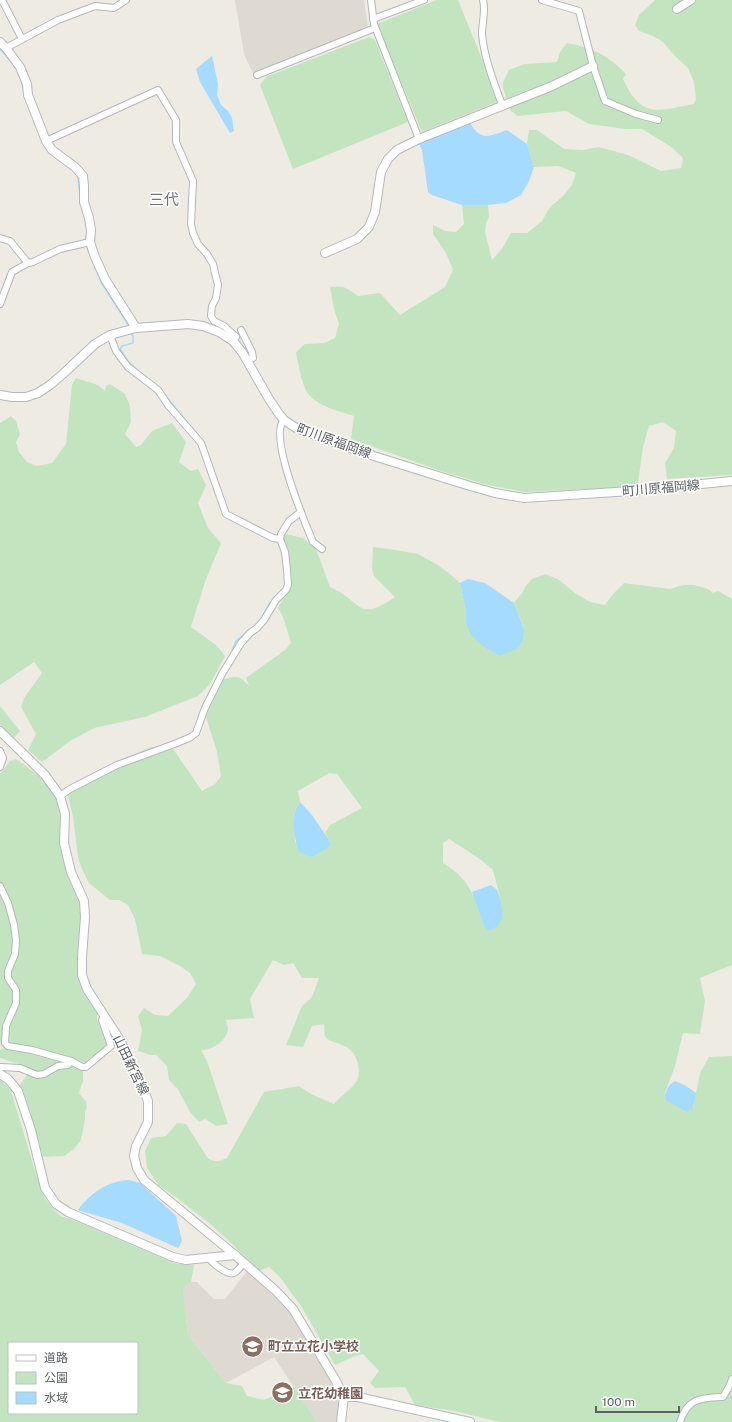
<svg xmlns="http://www.w3.org/2000/svg" width="732" height="1422" font-family="'Public Sans','Noto Sans JP',sans-serif">
<rect width="100%" height="100%" fill="#eeebe3"/>
<!-- education -->
<g fill="#dedad2">
<polygon points="235,0 364,0 368,27 253,73 244,54"/>
<polygon points="248,1270 291,1314 331,1380 340,1402 338,1422 317,1422 274,1357 226,1383 188,1335 183,1289 191,1282 197,1282 214,1299 225,1299"/>
</g>
<!-- green -->
<g fill="#c2e5c0" fill-rule="evenodd">
<polygon points="437,0 458,0 499,101 422,132 377,24"/>
<path d="M 655,0 L 732,0 L 732,475 L 667,479 L 665,463 L 674,448 L 676,431 L 663,422 L 649,426 L 643,447 L 638,483 L 626,487 L 524,492 L 484,484 L 441,471 L 351,439 L 354,416 C 338,411 320,407 309,395 C 302,387 298,362 296,352 L 305,344 L 325,343 L 335,338 L 339,324 L 334,309 L 330,287 C 344,285 347,288 358,296 L 380,293 L 400,315 L 445,287 L 453,270 L 446,253 L 433,234 L 433,225 L 445,231 L 456,232 L 464,224 L 462,205 L 488,205 L 489,217 L 486,223 L 485,232 L 492,260 L 502,249 L 511,233 L 527,233 L 542,221 L 550,207 L 563,196 L 572,185 L 576,173 L 558,166 L 534,167 L 527,144 L 529,130 L 537,130 L 564,149 L 583,150 L 599,147 L 628,155 L 661,171 L 681,168 L 683,158 L 670,146 L 642,129 L 625,129 L 589,124 L 566,111 L 518,116 L 511,111 L 503,88 L 503,82 L 509,70 L 525,64 L 557,62 L 560,52 L 567,43 C 592,48 608,55 626,74 L 623,79 C 642,119 656,111 694,104 L 696,99 L 694,82 L 688,68 L 674,55 L 663,42 L 653,36 L 639,31 L 635,25 L 639,15 Z"/>
<polygon points="369,37 375,40 408,122 293,169 260,85 266,77"/>
<polygon points="76,378 98,385 105,391 106,386 110,384 125,394 130,406 131,422 125,434 136,447 141,445 152,431 172,423 186,442 179,462 191,471 198,469 206,485 198,503 208,528 221,543 206,579 191,627 216,645 225,656 210,684 198,696 145,717 94,728 70,741 42,762 28,750 36,734 21,707 24,698 42,673 34,662 0,685 0,423 11,416 16,421 20,434 16,442 19,452 27,462 37,466 52,463 66,444 72,385"/>
<path d="M 286,534 L 303,538 L 316,549 L 330,587 C 362,600 356,624 395,597 L 374,576 L 372,569 L 373,547 L 396,550 L 418,554 L 438,565 L 451,575 L 460,583 L 466,611 L 466,623 L 524,628 L 514,603 L 522,593 L 525,587 L 532,579 L 545,574 L 558,579 L 575,593 L 590,602 L 605,605 L 613,594 L 624,583 L 670,589 L 683,585 L 694,585 L 708,589 L 713,593 L 718,591 L 732,599 L 732,965 L 700,978 L 705,1001 L 700,1034 L 683,1033 L 675,1066 L 665,1093 L 693,1108 L 700,1073 L 709,1057 L 732,1056 L 732,1422 L 500,1422 L 454,1411 L 415,1405 L 405,1387 L 375,1388 L 370,1383 L 379,1371 L 363,1354 L 355,1356 L 335,1365 L 301,1306 L 279,1276 L 269,1267 L 259,1271 L 229,1241 L 209,1223 L 177,1198 L 158,1185 L 147,1168 L 145,1151 L 151,1138 L 166,1136 L 177,1123 L 186,1124 L 207,1157 C 214,1163 218,1162 227,1158 L 264,1092 L 299,1086 L 311,1094 L 334,1104 C 340,1096 350,1091 356,1082 C 360,1076 359,1071 358,1065 C 354,1040 330,1046 325,1036 C 324,1033 325,1027 324,1024 L 312,1026 L 303,1047 L 286,1045 L 302,1006 L 312,997 L 319,978 L 302,978 L 293,963 L 284,965 L 273,960 L 250,999 L 254,1018 L 226,1020 C 226,1022 228,1027 228,1029 C 226,1042 212,1050 201,1050 L 207,1061 L 228,1124 L 216,1126 L 205,1119 L 199,1122 L 190,1112 L 178,1089 L 169,1080 L 167,1066 L 156,1055 L 150,1055 L 138,1051 L 142,1030 L 138,1016 L 144,1008 L 155,1015 L 168,1016 L 187,998 L 196,984 L 190,973 L 180,966 L 160,956 L 142,954 L 135,919 L 128,905 L 119,900 L 110,900 L 89,883 L 82,869 L 78,857 L 73,817 L 66,788 L 101,771 L 118,761 L 151,747 L 171,746 L 202,791 L 215,784 L 221,776 L 217,752 L 202,704 L 216,682 C 223,680 235,674 242,679 C 244,681 247,684 249,686 L 246,678 L 285,650 L 291,643 L 283,617 L 278,608 C 281,601 286,596 289,589 C 296,574 287,554 282,540 ZM 329,773 L 337,774 L 362,808 L 330,825 L 325,833 L 331,843 L 295,842 C 295,829 291,812 300,802 L 298,791 C 309,784 319,780 329,773 ZM 449,839 L 480,859 L 493,870 L 500,898 L 484,926 C 478,908 473,888 459,875 C 454,870 449,867 443,863 L 443,843 Z"/>
<polygon points="0,706 20,731 13,739 0,725"/>
<path d="M 16,759 L 38,775 L 48,785 L 58,802 L 60,818 L 59,842 L 66,868 L 79,898 L 81,911 L 80,940 L 77,963 L 78,975 L 84,994 L 97,1012 L 97,1019 L 107,1045 L 83,1064 L 83,1081 L 79,1093 L 86,1102 L 87,1107 L 85,1112 L 85,1120 L 81,1140 L 74,1149 L 64,1156 L 43,1157 C 33,1134 32,1107 20,1085 L 27,1075 L 19,1064 L 0,1058 L 0,1050 L 3,1048 L 0,1043 L 0,774 L 10,761 Z"/>
<path d="M 0,1079 L 11,1091 L 37,1177 L 45,1198 L 53,1209 L 62,1217 L 69,1218 L 174,1263 L 194,1265 L 191,1282 L 183,1289 L 188,1335 L 226,1383 L 242,1386 L 247,1396 L 264,1400 L 294,1387 L 317,1422 L 0,1422 ZM 9,1343 L 137,1343 L 137,1413 L 9,1413 Z"/>
</g>
<!-- water -->
<g fill="#a4dbfe">
<polygon points="212,56 218,84 217,95 221,105 228,111 232,118 234,131 230,133 200,82 196,69"/>
<path d="M 470,123 C 481,142 490,136 507,130 L 527,144 L 534,167 L 529,181 L 521,195 L 506,203 L 488,205 L 462,205 L 432,195 L 428,192 L 422,150 L 418,142 Z"/>
<polygon points="468,579 485,583 514,603 524,629 523,640 518,648 500,656 484,647 471,635 466,623 466,611 460,583"/>
<path d="M 300,802 L 312,815 L 331,843 L 330,846 L 312,857 L 299,852 C 294,838 290,814 300,802 Z"/>
<polygon points="491,885 497,890 500,898 503,918 497,927 489,931 484,926 472,892"/>
<path d="M 675,1081 L 686,1086 L 696,1093 L 693,1108 L 687,1112 L 666,1100 C 665,1091 667,1086 675,1081 Z"/>
<path d="M 129,1180 L 140,1183 L 176,1216 L 182,1241 L 178,1248 L 122,1223 L 78,1210 C 91,1193 107,1181 129,1180 Z"/>
</g>
<g fill="none" stroke-linecap="round" stroke-linejoin="round">
<!-- stream -->
<g stroke="#a4dbfe" stroke-width="1.5">
<polyline points="0,49 8,58"/>
<polyline points="20,76 25,96"/>
<polyline points="28,105 33,118"/>
<polyline points="76,173 78,178 80,197"/>
<polyline points="81,204 86,220"/>
<polyline points="85,241 87,233"/>
<polyline points="86,245 101,282 129,326"/>
<polyline points="131,332 133,337 133,343 122,346 120,349 128,361 139,372"/>
<polyline points="164,394 198,435"/>
<polyline points="260,621 269,604 278,595"/>
<polyline points="229,658 236,641 249,630"/>
</g>
<defs>
<g id="street">
<polyline points="2,0 22,39"/>
<polyline points="371,0 374,24 419,139"/>
<path d="M 483,0 C 486,12 482,22 482,34 C 484,58 494,82 502,105"/>
<polyline points="542,0 579,11 593,66 605,101 636,114 658,120"/>
<polyline points="373,19 424,0"/>
<polyline points="6,48 58,20 95,6 114,8 126,0"/>
<polyline points="257,75 375,28"/>
<polyline points="46,141 158,90 176,120 176,142 193,181 191,224 193,233 198,244 207,254 213,264 215,273 218,285 216,298 212,306 211,316 214,321 224,326 236,337 233,341"/>
<polyline points="0,238 10,241 28,263"/>
<polyline points="0,304 12,272 28,263 33,262 60,249 90,242"/>
<polyline points="241,330 252,352 253,358 247,361"/>
<polyline points="110,335 116,351 128,367 158,390 168,405 201,443 226,514 273,538 280,539"/>
<path d="M 284,420 C 268,435 305,523 313,542 L 322,549"/>
<polyline points="0,751 3,758 0,767"/>
<polyline points="60,796 70,789 117,765 177,743 191,737 196,733 205,708 222,674 241,643 250,633 257,628 264,620 276,600 286,590 288,585 287,570 285,552 280,539 281,534 289,521 301,512"/>
<polyline points="0,886 8,903 14,925 16,940 15,954 8,971 8,978 16,990 16,1003 6,1026 5,1043 8,1046 32,1050 71,1061 82,1067 86,1067 111,1046 102,1020 105,1016"/>
<polyline points="0,1067 20,1068 37,1075 44,1074 58,1066 68,1065 71,1061"/>
<path d="M 209,1258 C 212,1263 228,1276 234,1273 C 238,1271 241,1266 244,1263"/>
<path d="M 680,1422 C 687,1398 701,1398 723,1397 L 730,1385 L 732,1379"/>
</g>
<g id="secondary">
<polyline points="677,9 691,0"/>
<polyline points="0,42 6,48 20,67 27,84 28,95 46,141 52,150 75,167 83,176 84,186 84,202 89,218 91,230 90,242 95,257 105,279 136,328"/>
<polyline points="325,253 357,239 369,227 375,212 381,172 388,159 397,150 419,139 552,86 593,66"/>
<polyline points="0,395 12,397 26,397 38,393 50,385 63,374 95,344 110,335 136,328 188,324 203,326 219,332 233,341 242,352 269,399 279,414 284,420 296,428 361,452 470,486 495,493 524,498 631,491 732,481"/>
<polyline points="0,731 45,775 60,796 65,814 64,843 71,872 84,901 85,917 82,957 82,975 87,989 120,1040 142,1086 148,1101 148,1122 136,1146 134,1156 137,1168 144,1180 235,1255 276,1291 293,1309 336,1381 344,1397 341,1422"/>
<polyline points="0,1074 8,1079 18,1091 31,1130 45,1188 56,1204 68,1212 173,1257 186,1260 235,1255"/>
<polyline points="344,1397 358,1397 470,1422"/>
</g>
</defs>
<!-- street casing -->
<use href="#street" stroke="#b4b7bb" stroke-width="8"/>
<!-- secondary casing -->
<use href="#secondary" stroke="#b5b9be" stroke-width="10"/>
<!-- street -->
<use href="#street" stroke="#fff" stroke-width="6"/>
<!-- secondary -->
<use href="#secondary" stroke="#fff" stroke-width="8"/>
</g>
<!-- icons -->
<defs>
<symbol id="school-disc" viewBox="-11 -11 22 22"><circle r="9.5" fill="#8d6e63" stroke="#fff"/><path d="M0-5L7-2L0 1L-7-2ZM-4 1L0 2.5L4 1V4Q0 6-4 4Z" fill="#fff"/></symbol>
</defs>
<g fill-rule="evenodd">
<use href="#school-disc" x="240" y="1334" width="25" height="25"/>
<use href="#school-disc" x="270" y="1380" width="25" height="25"/>
</g>
<g text-anchor="middle" dominant-baseline="central" stroke-width="3" stroke-linejoin="round" paint-order="stroke">
<!-- street labels -->
<g font-size="13" fill="#5c6064" stroke="#fff">
<text transform="translate(334 441) rotate(20)">町川原福岡線</text>
<text transform="translate(661 488) rotate(-5)">町川原福岡線</text>
<text transform="translate(131 1065) rotate(64)">山田新宮線</text>
</g>
<!-- education labels -->
<g font-size="13" font-weight="bold" fill="#785e54" stroke="#fff" text-anchor="start">
<text x="268" y="1346">町立立花小学校</text>
<text x="298" y="1393">立花幼稚園</text>
</g>
<!-- quarter labels -->
<g font-size="15" fill="#6d7276" stroke="#fff">
<text x="164" y="199">三代</text>
</g>
</g>
<!-- legend -->
<rect x="8" y="1342" width="130" height="72" fill="#ffffff" stroke="#bebfc1"/>
<rect x="16" y="1355" width="20" height="6" fill="#ffffff" stroke="#bebfc1"/>
<text x="44" y="1362" font-size="12" fill="#5c6064">道路</text>
<rect x="16" y="1372" width="20" height="12" fill="#c2e5c0" stroke="#bebfc1"/>
<text x="44" y="1382" font-size="12" fill="#5c6064">公園</text>
<rect x="16" y="1392" width="20" height="12" fill="#a4dbfe" stroke="#bebfc1"/>
<text x="44" y="1402" font-size="12" fill="#5c6064">水域</text>
<!-- scale -->
<path d="M596 1406v6h83v-6" fill="none" stroke="#5c6064" stroke-width="2"/>
<text x="602" y="1406" font-size="12" fill="#5c6064" stroke="#ffffff" stroke-width="3" paint-order="stroke">100 m</text>
</svg>
